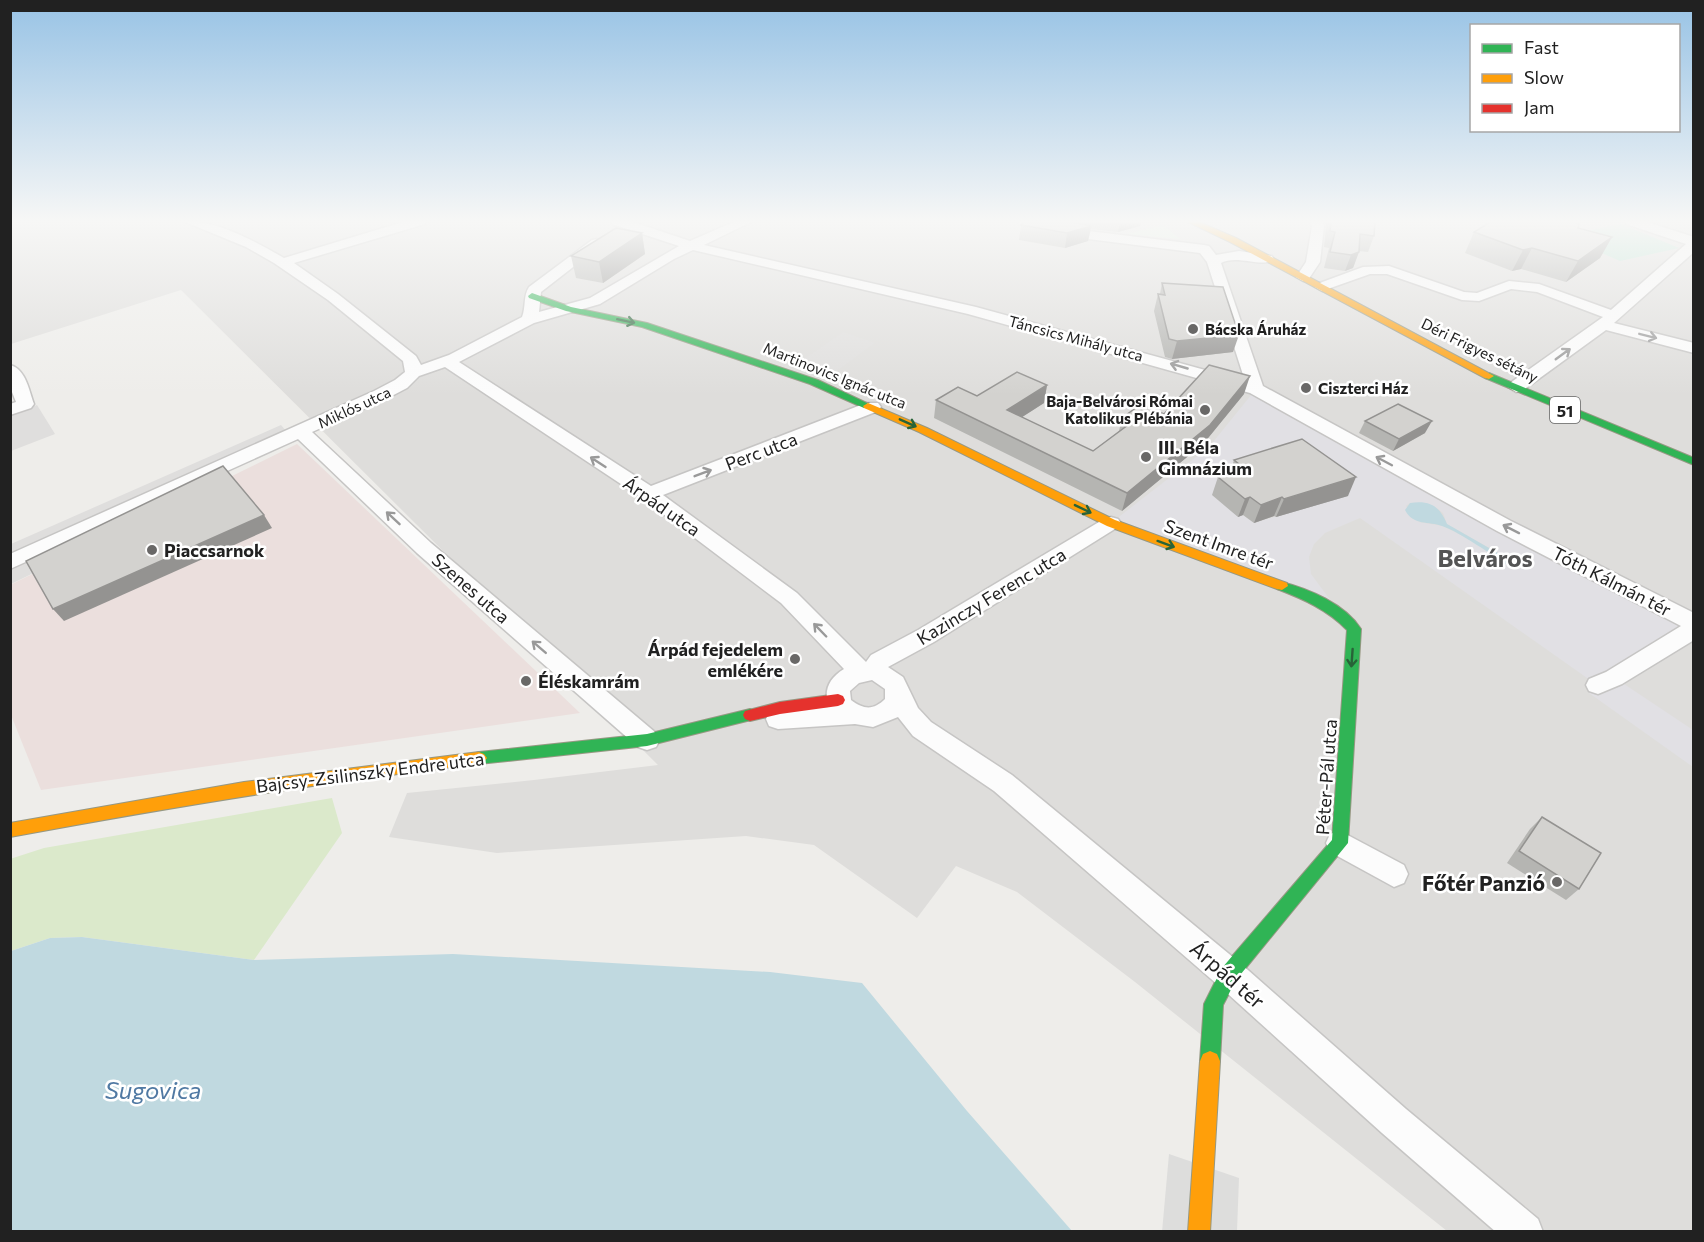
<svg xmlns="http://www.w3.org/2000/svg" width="1704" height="1242" font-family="Commissioner,sans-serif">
<rect width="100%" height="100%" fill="#eeedea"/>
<!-- residential -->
<polygon fill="#dedddb" points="11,221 1693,221 1693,1231 1447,1231 1135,982 1017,892 956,866 917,918 814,845 746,836 497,853 389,837 407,793 534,780 658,765 181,290 11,344"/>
<!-- commercial -->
<polygon fill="#ebdfdd" points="297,444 580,713 41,790 11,715 10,585"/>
<!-- grass -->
<polygon fill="#dbe9cb" points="332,798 342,833 254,960 82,937 50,938 11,951 10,859 44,848"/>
<!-- park -->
<polygon fill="#daf2db" points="1163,225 1180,239 1127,234"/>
<!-- pitch -->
<polygon fill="#b8e2d1" points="1621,224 1679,248 1620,261 1563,236"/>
<!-- parking -->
<g fill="#dfdedd">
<polygon points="843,332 875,343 837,371 804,359"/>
<polygon points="37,405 55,434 11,451 11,415"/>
<polygon points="281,425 286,431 99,541 11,584 11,544"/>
</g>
<!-- plaza -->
<path fill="#e1e0e4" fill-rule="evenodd" d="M 1256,389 L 1693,623 L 1615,678 L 1693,730 L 1693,767 L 1589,693 L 1597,685 L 1360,518 L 1325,533 L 1314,544 L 1309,557 L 1311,574 L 1340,613 L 1111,523 L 1209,447 ZM 1347,495 L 1254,523 L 1243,515 ZM 1410,503 L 1424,503 L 1438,509 L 1443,513 L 1447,524 L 1516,563 L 1443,526 L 1419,522 L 1406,506 Z"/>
<!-- water -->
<g fill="#c0d9e0">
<path d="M 1410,503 C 1431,500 1440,507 1447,524 L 1517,564 L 1511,567 C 1491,555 1462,533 1442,526 C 1429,521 1413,526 1405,510 Z"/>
<polygon points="82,937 254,960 453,954 770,972 862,983 967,1111 1072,1231 11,1231 11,951 50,938"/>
</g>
<!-- pier -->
<polygon fill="#dddddc" points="1169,1154 1239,1178 1237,1231 1162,1232"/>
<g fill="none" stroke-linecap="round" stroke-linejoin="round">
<defs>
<g id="street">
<path d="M 183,221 C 220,221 252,240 284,258 L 406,221 L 426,221 L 425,224 L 294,263 L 338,294 L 416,356 L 421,365 L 449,355 L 522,317 C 526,307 523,296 529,287 L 592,240 L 597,239 L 604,243 L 541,292 L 539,312 L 590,298 L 679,246 L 612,224 L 611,221 L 630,221 L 690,241 L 736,221 L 753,221 L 704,245 L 976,307 L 1245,381 L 1207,262 L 1200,253 L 1080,238 L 1019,224 L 1018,221 L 1041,221 L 1080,230 L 1204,245 L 1209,246 L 1216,255 L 1239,251 L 1272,256 L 1274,259 C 1263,269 1238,254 1221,263 L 1263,386 L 1511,521 L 1694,613 L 1694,640 L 1622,684 L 1598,694 L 1589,691 L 1586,685 L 1589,679 L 1606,672 L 1681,626 L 1497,531 L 1250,393 L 968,314 L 693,250 L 674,259 L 600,304 L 534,323 L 459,362 L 651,486 L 866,403 L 878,403 L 881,407 L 878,411 L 663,495 L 797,593 L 866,662 L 871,655 L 918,630 L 1104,519 L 1111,517 L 1118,519 L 1121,523 L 1118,527 L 934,642 L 888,667 L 903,677 L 918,708 L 931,722 L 1012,775 L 1240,963 L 1406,1109 L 1538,1219 L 1543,1232 L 1496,1232 L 1382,1133 L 1218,985 L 994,791 L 913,736 L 898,717 L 873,727 L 855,724 L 778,729 L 769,726 L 766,719 L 769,712 L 778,709 L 829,707 C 823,691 829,678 844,669 L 781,603 L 642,498 L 445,367 L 419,376 L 407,388 L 386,399 L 312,432 L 431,543 L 656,733 L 660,740 L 656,747 L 647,750 L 638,747 L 417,553 L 298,439 L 10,569 L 10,554 L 374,391 L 395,380 L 405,372 L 403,361 L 328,300 L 274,263 L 246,247 ZM 872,680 L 885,689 L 885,699 C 874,710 864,710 851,700 L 850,691 L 859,683 Z"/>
<polygon points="1310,221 1322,221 1324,226 1320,262 1308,280 1303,281 1296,277 1306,262 1312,226"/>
<polygon points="1625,221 1644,221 1694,237 1694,252 1614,323 1694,343 1694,353 1606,330 1522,391 1516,392 1508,387 1510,383 1603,317 1537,292 1511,289 1479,301 1462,300 1387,274 1370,274 1322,291 1315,287 1317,284 1363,267 1389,266 1464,292 1477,293 1509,281 1539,284 1611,310 1686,244 1626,224"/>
<path d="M 10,365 C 26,369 29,391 34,404 L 31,408 L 10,415 L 10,404 L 16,402 L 10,387 Z"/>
<polygon points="1340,831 1404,865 1408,874 1404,883 1394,887 1330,852 1326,843 1330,834"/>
</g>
<g id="fast">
<polygon points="532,293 571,307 647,323 818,380 873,406 872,408 864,408 810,384 642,327 566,311 529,298 528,296"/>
<polygon points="1489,373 1694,458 1694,465 1485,378 1484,376"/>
<path d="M 1282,582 C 1309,589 1345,604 1361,629 L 1348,843 L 1236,980 L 1223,1005 L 1220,1061 L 1217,1068 L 1210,1071 L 1203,1068 L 1200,1061 L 1204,1004 L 1222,968 L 1332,840 L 1347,630 C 1328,610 1303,599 1277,589 L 1276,586 Z"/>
<polygon points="750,709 755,711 757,715 755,719 647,746 479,764 474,762 471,758 474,754 479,752 647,734"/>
</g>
<g id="slow">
<polygon points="1186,221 1197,221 1236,238 1494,376 1489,379 1485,378 1230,242"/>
<polygon points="868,403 927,428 1115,520 1287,583 1288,586 1282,590 1277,589 1107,526 919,432 864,408 863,406"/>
<path d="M 479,752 L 484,754 L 487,758 L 484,762 L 479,764 C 322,782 166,808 10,837 L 10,823 L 244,782 Z"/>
<polygon points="1210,1051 1217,1054 1220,1061 1210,1232 1188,1232 1200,1061 1203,1054"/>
</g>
<polygon id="jam" points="838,694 843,696 845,700 843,704 838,706 780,714 750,721 745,719 743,715 745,711 780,702"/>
</defs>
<!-- street casing -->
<use href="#street" stroke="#c6c5c4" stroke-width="3"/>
<!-- fast casing -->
<use href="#fast" stroke="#969883" stroke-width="2"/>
<!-- slow casing -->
<use href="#slow" stroke="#969883" stroke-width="2"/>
<!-- jam casing -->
<use href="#jam" stroke="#969883" stroke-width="2"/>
<!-- street -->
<use href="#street" fill="#fcfcfc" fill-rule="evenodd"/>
<!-- fast -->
<use href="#fast" fill="#30b455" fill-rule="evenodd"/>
<!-- slow -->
<use href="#slow" fill="#ff9f0a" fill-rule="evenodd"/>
<!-- jam -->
<use href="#jam" fill="#e5322d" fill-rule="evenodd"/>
</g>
<!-- wall -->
<g fill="#b5b5b2">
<polygon points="1025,221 1141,221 1140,226 1118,232 1091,229 1088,241 1065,248 1019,240 1021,225"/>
<polygon points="1324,221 1375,221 1374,236 1368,252 1359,251 1353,268 1345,271 1324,268 1329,248 1324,247 1326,225"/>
<polygon points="1578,228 1612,237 1600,258 1566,282 1521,269 1512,271 1465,253 1474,232"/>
<polygon points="642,233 645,254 603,283 576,278 571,256"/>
<polygon points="1162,283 1233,352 1172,359 1165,357 1154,311 1158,294 1160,294"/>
<polygon points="1047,385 1044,403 1022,417 1093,451 1119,431 1122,418 1164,414 1244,394 1204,443 1122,511 934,418 936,400 977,396"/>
<polygon points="1365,421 1425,433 1393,451 1359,433"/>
<polygon points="1234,460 1348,496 1276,517 1274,516 1254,523 1243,515 1238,517 1212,495 1218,477 1230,473"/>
<polygon points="1542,817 1579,889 1566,900 1507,863 1530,829"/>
</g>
<!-- shaded-wall -->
<g fill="#949391">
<polygon points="1124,221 1141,221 1140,226 1118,232 1120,222"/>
<polygon points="1091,226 1088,241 1065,248 1067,233"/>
<polygon points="642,233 645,254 603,283 599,262"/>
<polygon points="1612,237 1600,258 1566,282 1578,261"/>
<polygon points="1532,248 1521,269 1512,271 1523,250"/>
<polygon points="1359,252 1353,268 1345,271 1351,255"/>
<polygon points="1239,335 1233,352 1172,359 1177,341"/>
<polygon points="1250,376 1244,394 1204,443 1122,511 1127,493"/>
<polygon points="1047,385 1044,403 1005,428 1007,410"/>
<polygon points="1432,421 1425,433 1393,451 1399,439"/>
<polygon points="1356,477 1348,496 1276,517 1284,499"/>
<polygon points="1250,497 1243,515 1238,517 1245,499"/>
<polygon points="1282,497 1274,516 1254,523 1261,505"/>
<polygon points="264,515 272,528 64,621 53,609"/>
</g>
<!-- building -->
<g fill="#d3d2cf" stroke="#949391" stroke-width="1.5">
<polygon points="1025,221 1068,221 1091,226 1067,233 1021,225"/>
<polygon points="1331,221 1375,221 1374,236 1360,234 1359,252 1351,255 1330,252 1335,232 1330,231"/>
<polygon points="1492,221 1572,221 1579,224 1578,228 1612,237 1578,261 1532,248 1523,250 1474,232"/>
<polygon points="616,228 642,233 599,262 571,256"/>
<polygon points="1162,283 1223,287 1239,335 1177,341 1169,339 1158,294 1165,295"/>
<polygon points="1209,365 1250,376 1210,425 1127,493 936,400 958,387 977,396 1017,372 1047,385 1007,410 1093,451 1132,422 1122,418 1141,404 1164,414"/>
<polygon points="1398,404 1432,421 1399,439 1365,421"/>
<polygon points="1302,439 1356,477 1284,499 1282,497 1261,505 1250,497 1245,499 1218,477 1244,468 1234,460"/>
<polygon points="223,466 264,515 53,609 26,561"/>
<polygon points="1542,817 1601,853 1579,889 1519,851"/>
</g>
<!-- one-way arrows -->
<defs><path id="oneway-shaft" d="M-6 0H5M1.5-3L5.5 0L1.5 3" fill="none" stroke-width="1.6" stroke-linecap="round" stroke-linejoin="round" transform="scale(1.5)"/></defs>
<g stroke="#286338">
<use href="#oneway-shaft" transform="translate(626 321) rotate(12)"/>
<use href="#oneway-shaft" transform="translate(908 423) rotate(24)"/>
<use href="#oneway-shaft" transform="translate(1083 509) rotate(26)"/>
<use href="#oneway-shaft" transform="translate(1166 544) rotate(20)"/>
<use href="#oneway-shaft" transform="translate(1352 658) rotate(94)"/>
</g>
<g stroke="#999">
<use href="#oneway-shaft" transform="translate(1648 336) rotate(14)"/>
<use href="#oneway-shaft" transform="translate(1563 354) rotate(-36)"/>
<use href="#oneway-shaft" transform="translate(1179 366) rotate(-164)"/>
<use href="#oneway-shaft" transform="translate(1384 461) rotate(-152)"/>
<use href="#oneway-shaft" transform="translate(598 462) rotate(-147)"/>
<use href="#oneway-shaft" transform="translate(703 473) rotate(-21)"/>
<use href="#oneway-shaft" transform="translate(393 518) rotate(-137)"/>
<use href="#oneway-shaft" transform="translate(1511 529) rotate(-153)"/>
<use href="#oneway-shaft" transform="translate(820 630) rotate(-134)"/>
<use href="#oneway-shaft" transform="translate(539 647) rotate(-139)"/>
</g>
<!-- sky -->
<linearGradient id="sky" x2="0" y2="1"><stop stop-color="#98c3e5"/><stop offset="0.56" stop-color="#f7f7f6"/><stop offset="1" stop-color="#f7f7f6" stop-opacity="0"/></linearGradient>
<rect width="1704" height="395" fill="url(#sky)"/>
<!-- markers -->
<g fill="#696867" stroke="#fff" stroke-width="2">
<circle cx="1193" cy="329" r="6"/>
<circle cx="1306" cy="388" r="6"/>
<circle cx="1205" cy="410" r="6"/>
<circle cx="1146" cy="457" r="6"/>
<circle cx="152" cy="550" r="6"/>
<circle cx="795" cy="659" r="6"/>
<circle cx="526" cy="681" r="6"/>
<circle cx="1557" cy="882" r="6"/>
</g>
<g text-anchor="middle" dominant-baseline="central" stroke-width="5" stroke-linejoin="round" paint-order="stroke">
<!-- far-poi labels -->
<g font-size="15" font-weight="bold" fill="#212121" stroke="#fff" text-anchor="start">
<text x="1205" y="329">Bácska Áruház</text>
<text x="1318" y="388">Ciszterci Ház</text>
<text x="1193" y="401" text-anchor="end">Baja-Belvárosi Római<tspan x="1193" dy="17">Katolikus Plébánia</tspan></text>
</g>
<!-- far-street labels -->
<g font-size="15" fill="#212121" stroke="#fff">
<text transform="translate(1076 338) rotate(15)">Táncsics Mihály utca</text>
<text transform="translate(1480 350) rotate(26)">Déri Frigyes sétány</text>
<text transform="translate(835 375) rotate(22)">Martinovics Ignác utca</text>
<text transform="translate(354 407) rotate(-25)">Miklós utca</text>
</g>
<!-- shield labels -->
<rect fill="#fff" stroke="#646464" stroke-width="1.5" x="1550" y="397" width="30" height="26" rx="4.5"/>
<g font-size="16" font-weight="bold" fill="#212121">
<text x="1565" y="410">51</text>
</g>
<!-- poi labels -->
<g font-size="18" font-weight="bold" fill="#212121" stroke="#fff" text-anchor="start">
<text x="1158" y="447">III. Béla<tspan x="1158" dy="21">Gimnázium</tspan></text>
<text x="164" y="550">Piaccsarnok</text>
<text x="783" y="649" text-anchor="end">Árpád fejedelem<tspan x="783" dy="21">emlékére</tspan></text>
<text x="538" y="681">Éléskamrám</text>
</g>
<!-- street labels -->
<g font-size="18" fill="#212121" stroke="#fff">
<text transform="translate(761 451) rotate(-21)">Perc utca</text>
<text transform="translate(662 506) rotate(35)">Árpád utca</text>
<text transform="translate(1219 544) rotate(20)">Szent Imre tér</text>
<text transform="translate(1612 581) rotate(27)">Tóth Kálmán tér</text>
<text transform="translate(471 588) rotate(41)">Szenes utca</text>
<text transform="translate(991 596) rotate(-31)">Kazinczy Ferenc utca</text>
<text transform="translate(370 772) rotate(-7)">Bajcsy-Zsilinszky Endre utca</text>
<text transform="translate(1326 777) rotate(-86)">Péter-Pál utca</text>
</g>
<!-- near-poi labels -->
<g font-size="21" font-weight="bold" fill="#212121" stroke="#fff" text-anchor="end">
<text x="1545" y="882">Főtér Panzió</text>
</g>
<!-- near-street labels -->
<g font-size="21" fill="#212121" stroke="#fff">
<text transform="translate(1228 974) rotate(41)">Árpád tér</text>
</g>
<!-- district labels -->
<g font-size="24" font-weight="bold" fill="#545454" stroke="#fff">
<text x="1485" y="557">Belváros</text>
</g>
<!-- near-water labels -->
<g font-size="24" font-style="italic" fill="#5079a3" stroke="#fff">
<text x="153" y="1089">Sugovica</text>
</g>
</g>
<!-- border -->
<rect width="1704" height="1242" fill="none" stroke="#212121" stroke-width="24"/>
<!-- legend -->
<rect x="1470" y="24" width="210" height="108" fill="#ffffff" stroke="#a6a6a6" stroke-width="1.5"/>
<rect x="1482" y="44" width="30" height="9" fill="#30b455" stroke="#a6a6a6" stroke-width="1.5"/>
<text x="1524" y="54" font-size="18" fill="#212121">Fast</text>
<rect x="1482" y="74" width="30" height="9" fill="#ff9f0a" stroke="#a6a6a6" stroke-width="1.5"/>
<text x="1524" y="84" font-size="18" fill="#212121">Slow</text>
<rect x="1482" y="104" width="30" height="9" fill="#e5322d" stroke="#a6a6a6" stroke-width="1.5"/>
<text x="1524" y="114" font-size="18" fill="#212121">Jam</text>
</svg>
